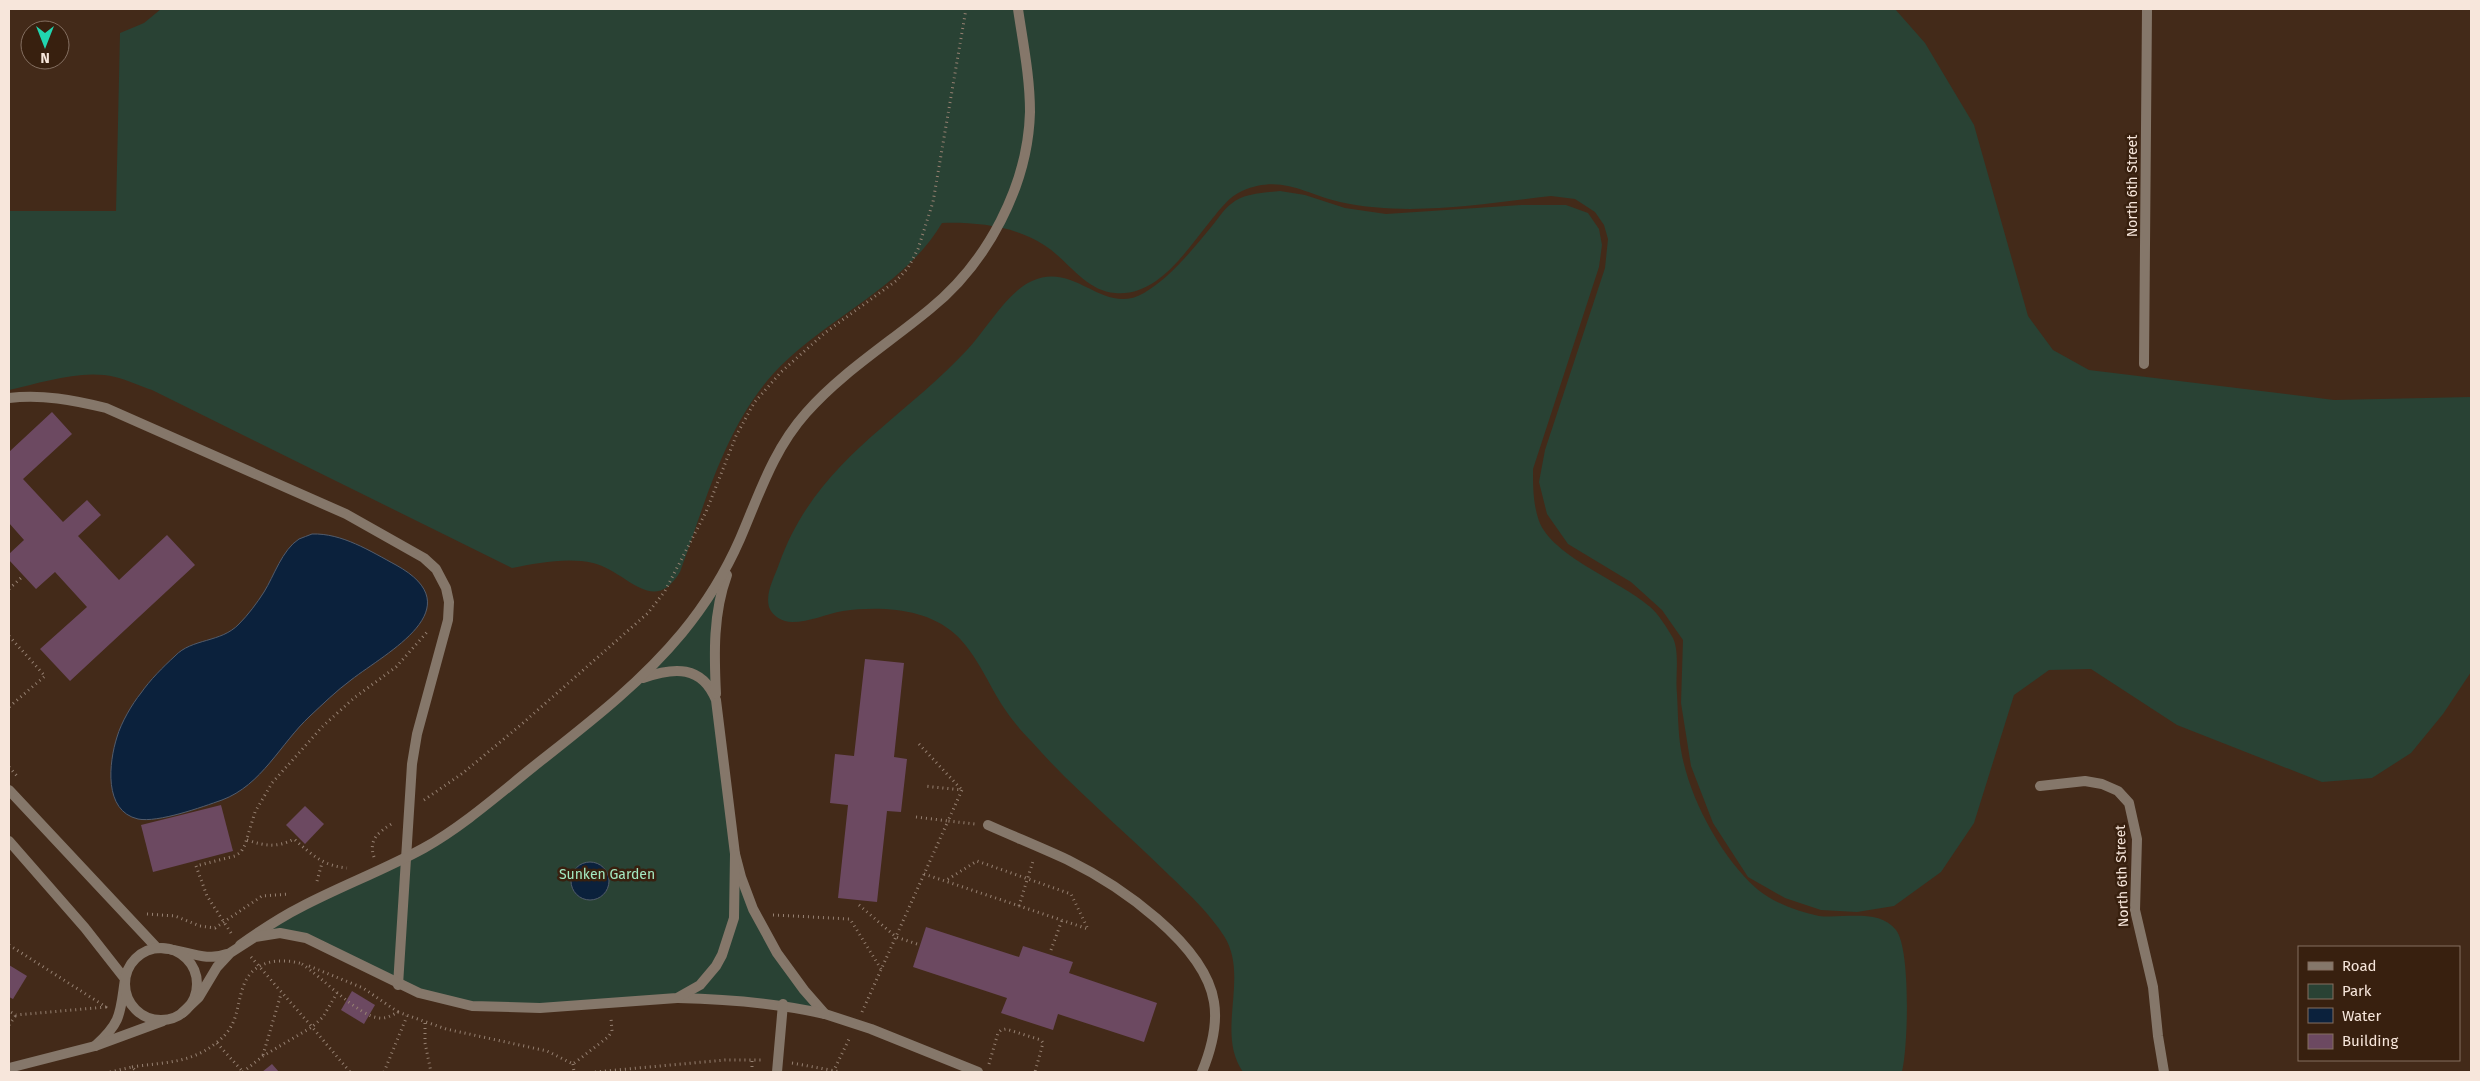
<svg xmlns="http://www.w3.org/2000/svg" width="2480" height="1081" font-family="'Fira Sans',sans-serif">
<rect width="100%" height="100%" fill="#432a19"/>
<!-- green -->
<g fill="#294234">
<path d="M 161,9 L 1895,9 L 1925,43 L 1974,125 L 2028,316 L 2053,350 L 2089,370 L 2334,400 L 2471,397 L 2471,672 L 2443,714 L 2411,753 L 2372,778 L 2322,782 L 2177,725 L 2091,669 L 2049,670 L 2014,695 L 1974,823 L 1941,872 L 1894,906 L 1857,912 L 1821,910 L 1785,898 L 1748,877 L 1713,823 L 1691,766 L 1681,703 L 1683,640 L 1662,610 L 1631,582 L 1568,544 L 1547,514 L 1539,482 L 1545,450 L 1605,268 L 1608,239 L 1604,225 L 1595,212 L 1575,199 L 1551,196 C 1482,204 1409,217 1340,202 C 1304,194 1282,174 1242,191 C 1229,197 1221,208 1212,219 C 1187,249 1159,297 1115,293 C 1085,291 1067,259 1044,245 C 1015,226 976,222 942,223 C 904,288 823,319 773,374 C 724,429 705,504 680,572 C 653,617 627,571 593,563 C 567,557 538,563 512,568 L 152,390 C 140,386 128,380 115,377 C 81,369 42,383 9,390 L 9,211 L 116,211 L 120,33 L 144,23 Z"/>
<path d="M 1280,191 L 1305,195 L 1345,208 L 1386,214 L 1521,205 L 1566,205 L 1588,213 L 1599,229 L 1602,245 L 1599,267 L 1533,469 C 1533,486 1533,504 1539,521 C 1552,556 1620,581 1649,606 C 1658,613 1667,628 1673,638 C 1680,653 1675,677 1677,694 C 1678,712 1678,732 1681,750 C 1689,798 1721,857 1757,889 C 1774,903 1798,912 1819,916 C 1842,919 1879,908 1896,930 C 1911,949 1908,1048 1902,1072 L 1243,1072 C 1215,1032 1250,977 1224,936 C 1210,914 1189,894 1170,876 C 1125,831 1074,790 1032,742 C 1022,732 1012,720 1004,708 C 988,684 977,654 955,634 C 926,608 880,606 843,611 C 826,614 810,622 792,622 C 783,622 772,616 769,607 C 765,593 775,576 779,564 C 816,461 898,424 967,350 C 986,330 1007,292 1032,281 C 1076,261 1103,317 1144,293 C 1171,277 1192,250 1212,226 C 1218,219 1224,209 1231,204 C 1244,193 1264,193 1280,191 Z"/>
<polygon points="722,587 714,651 741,877 777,953 825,1014 728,999 540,1008 446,1001 306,938 258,933 424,848 613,704"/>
</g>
<!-- water -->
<g fill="#0b213c" stroke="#525c6c">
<path d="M 312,534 C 342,533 370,551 396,565 C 474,608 387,652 351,680 C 336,691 323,704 310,716 C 280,744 262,785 222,800 C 202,807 158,823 138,819 C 103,811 109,762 117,737 C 121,723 132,704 141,693 C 150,680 163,667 175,656 C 192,638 221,643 239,624 C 248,615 257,603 264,592 C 274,576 282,550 299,539 C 303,537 308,536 312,534 Z"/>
<circle cx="590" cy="881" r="19"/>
</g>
<!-- building -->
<g fill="#6c4961">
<polygon points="52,412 72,434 23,479 63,522 87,500 101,515 78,536 119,580 167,535 195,565 70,681 40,649 87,607 55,572 36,589 9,560 9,554 24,540 9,523 9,452"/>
<polygon points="865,659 904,663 894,757 907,759 901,812 887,811 877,902 838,898 848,805 830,803 835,754 854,756"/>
<polygon points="221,805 233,851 153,872 141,825"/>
<polygon points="305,806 324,824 305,844 286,825"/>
<polygon points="926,927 1019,957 1023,946 1073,962 1069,973 1157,1003 1144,1042 1058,1014 1053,1030 1001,1013 1007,998 913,967"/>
<polygon points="9,965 27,976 13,999 9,997"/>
<polygon points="352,991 375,1005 364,1024 341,1010"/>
<polygon points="272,1064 279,1072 262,1072"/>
</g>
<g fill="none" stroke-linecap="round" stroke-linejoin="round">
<!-- path -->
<g stroke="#968172" stroke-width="3" stroke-dasharray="1 4" stroke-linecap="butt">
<polyline points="9,589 23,576"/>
<polyline points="9,636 45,676 9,707"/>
<polyline points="919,744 961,789"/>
<polyline points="9,767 18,777"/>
<polyline points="424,800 463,773 523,723 648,613 665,591 706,512 736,436 754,403 781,372 826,332 896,281 908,268 918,249 933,202 966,9"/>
<polyline points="916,817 948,821 962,790 924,786"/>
<path d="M 247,840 C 265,846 277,848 294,839 C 311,854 323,866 347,868"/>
<path d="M 374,857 C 368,839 379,832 393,823"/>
<polyline points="924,874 1088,929 1071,894 977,861 945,881"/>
<polyline points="317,881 322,863"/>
<polyline points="859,905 896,937 917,944"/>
<polyline points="1019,906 1033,861"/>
<polyline points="147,914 175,916 200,926 215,928 262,896 290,894"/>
<polyline points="773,915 850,919 881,969"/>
<polyline points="231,933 207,896 196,866 235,856 241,852 245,845 255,812 272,783 323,726 354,698 396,667 428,631"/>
<polyline points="9,945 106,1007 16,1015 9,1011"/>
<polyline points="1051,950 1062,920"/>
<polyline points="251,957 312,1027 323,1017 337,993"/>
<path d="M 302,964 C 322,977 358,1016 379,1018 C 386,1019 392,1015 398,1012 L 446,1029 L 547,1051 L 573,1064 L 608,1037 L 612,1031 L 611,1018"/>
<polyline points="309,966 363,988 398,1012"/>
<polyline points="862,1012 948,821 975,824"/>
<polyline points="425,1023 425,1043 431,1072"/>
<polyline points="9,1025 16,1015"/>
<polyline points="217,1043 243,1072"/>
<polyline points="263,1055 281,994"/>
<polyline points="792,1063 841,1072"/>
<polyline points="573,1064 574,1072"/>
<polyline points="989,1064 998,1033 1001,1030 1006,1029 1041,1040 1043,1043 1035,1072"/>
<path d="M 132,1067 C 163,1062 190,1064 216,1043 C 241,1024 235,1005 245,982 C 256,959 282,958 303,964"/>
<polyline points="110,1072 132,1067 137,1072"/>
<polyline points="243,1072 263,1056 312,1027 350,1072"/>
<polyline points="384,1072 407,1016"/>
<polyline points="595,1072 725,1060 764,1060"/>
<polyline points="752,1072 752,1059"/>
<polyline points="833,1072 850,1037"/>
</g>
<!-- lane -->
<g stroke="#85776a" stroke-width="10">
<path d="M 9,398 C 42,394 73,400 106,408 L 346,514 L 424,558 L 436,569 L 446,588 L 449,602 L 448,620 L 417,734 L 412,764 L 398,985"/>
<path d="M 643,678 C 674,667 702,665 716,700 L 735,854 L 741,877 L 753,909 L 777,953 L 804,990 L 825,1014 L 871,1029 L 978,1072"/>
<path d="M 716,694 C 714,654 713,613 727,575"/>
<path d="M 9,790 L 157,948 C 182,948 205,963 227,954"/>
<path d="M 988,825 C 1015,837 1042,848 1068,860 C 1119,885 1205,944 1214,1002 C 1218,1026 1211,1050 1202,1072"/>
<path d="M 9,841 L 85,928 L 125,979 C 120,1013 122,1022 95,1046"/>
<path d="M 240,945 C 260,931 279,918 301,907 C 341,886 384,870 424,848 C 463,826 498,795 533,767 C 586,725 639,685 682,633 C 705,605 726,571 740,539 C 759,495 773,450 806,413 C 841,373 889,343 930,309 C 987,263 1028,186 1030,112 C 1030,77 1023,43 1018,9"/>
<circle cx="161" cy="984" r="36"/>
<path d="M 678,998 C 728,999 776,1003 825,1014"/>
<polyline points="182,1013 199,997 217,967 230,953 255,937 280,933 306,938 419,993 472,1006 540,1008 677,998 700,985 716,966 722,955 734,918 735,854"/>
<polyline points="9,1068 95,1046 163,1021"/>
<polyline points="777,1072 783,1004"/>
</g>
<!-- street -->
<g stroke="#85776a" stroke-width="10">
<polyline points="2144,364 2147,9"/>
<polyline points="2040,786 2085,781 2102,784 2118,791 2129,803 2137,839 2135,910 2153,987 2158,1036 2164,1072"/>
</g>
</g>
<g text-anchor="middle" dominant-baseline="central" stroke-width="5" stroke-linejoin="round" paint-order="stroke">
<!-- street labels -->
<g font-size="14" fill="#f7e6db" stroke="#38200f">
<text transform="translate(2132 186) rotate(-90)">North 6th Street</text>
<text transform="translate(2122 876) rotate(-92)">North 6th Street</text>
</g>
<!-- park labels -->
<g font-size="14" fill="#a4e9c2" stroke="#38200f">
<text x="607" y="874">Sunken Garden</text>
</g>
</g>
<!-- border -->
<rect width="2480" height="1081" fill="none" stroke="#f7e6db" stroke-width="20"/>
<!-- legend -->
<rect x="2298" y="946" width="162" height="115" fill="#38200f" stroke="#846f61"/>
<rect x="2308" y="962" width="25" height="8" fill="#85776a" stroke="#846f61"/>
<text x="2342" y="971" font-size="15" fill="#f7e6db">Road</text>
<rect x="2308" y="984" width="25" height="15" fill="#294234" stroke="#846f61"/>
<text x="2342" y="996" font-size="15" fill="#f7e6db">Park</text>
<rect x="2308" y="1008" width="25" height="15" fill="#0b213c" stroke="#846f61"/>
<text x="2342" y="1021" font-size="15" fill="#f7e6db">Water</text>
<rect x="2308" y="1034" width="25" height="15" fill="#6c4961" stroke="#846f61"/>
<text x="2342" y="1046" font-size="15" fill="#f7e6db">Building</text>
<!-- north arrow -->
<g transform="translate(45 45) rotate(180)"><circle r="24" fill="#38200f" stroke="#846f61"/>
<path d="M0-4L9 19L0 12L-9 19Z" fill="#21d5b0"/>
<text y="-8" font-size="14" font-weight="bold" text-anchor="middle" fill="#f7e6db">N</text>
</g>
</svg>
